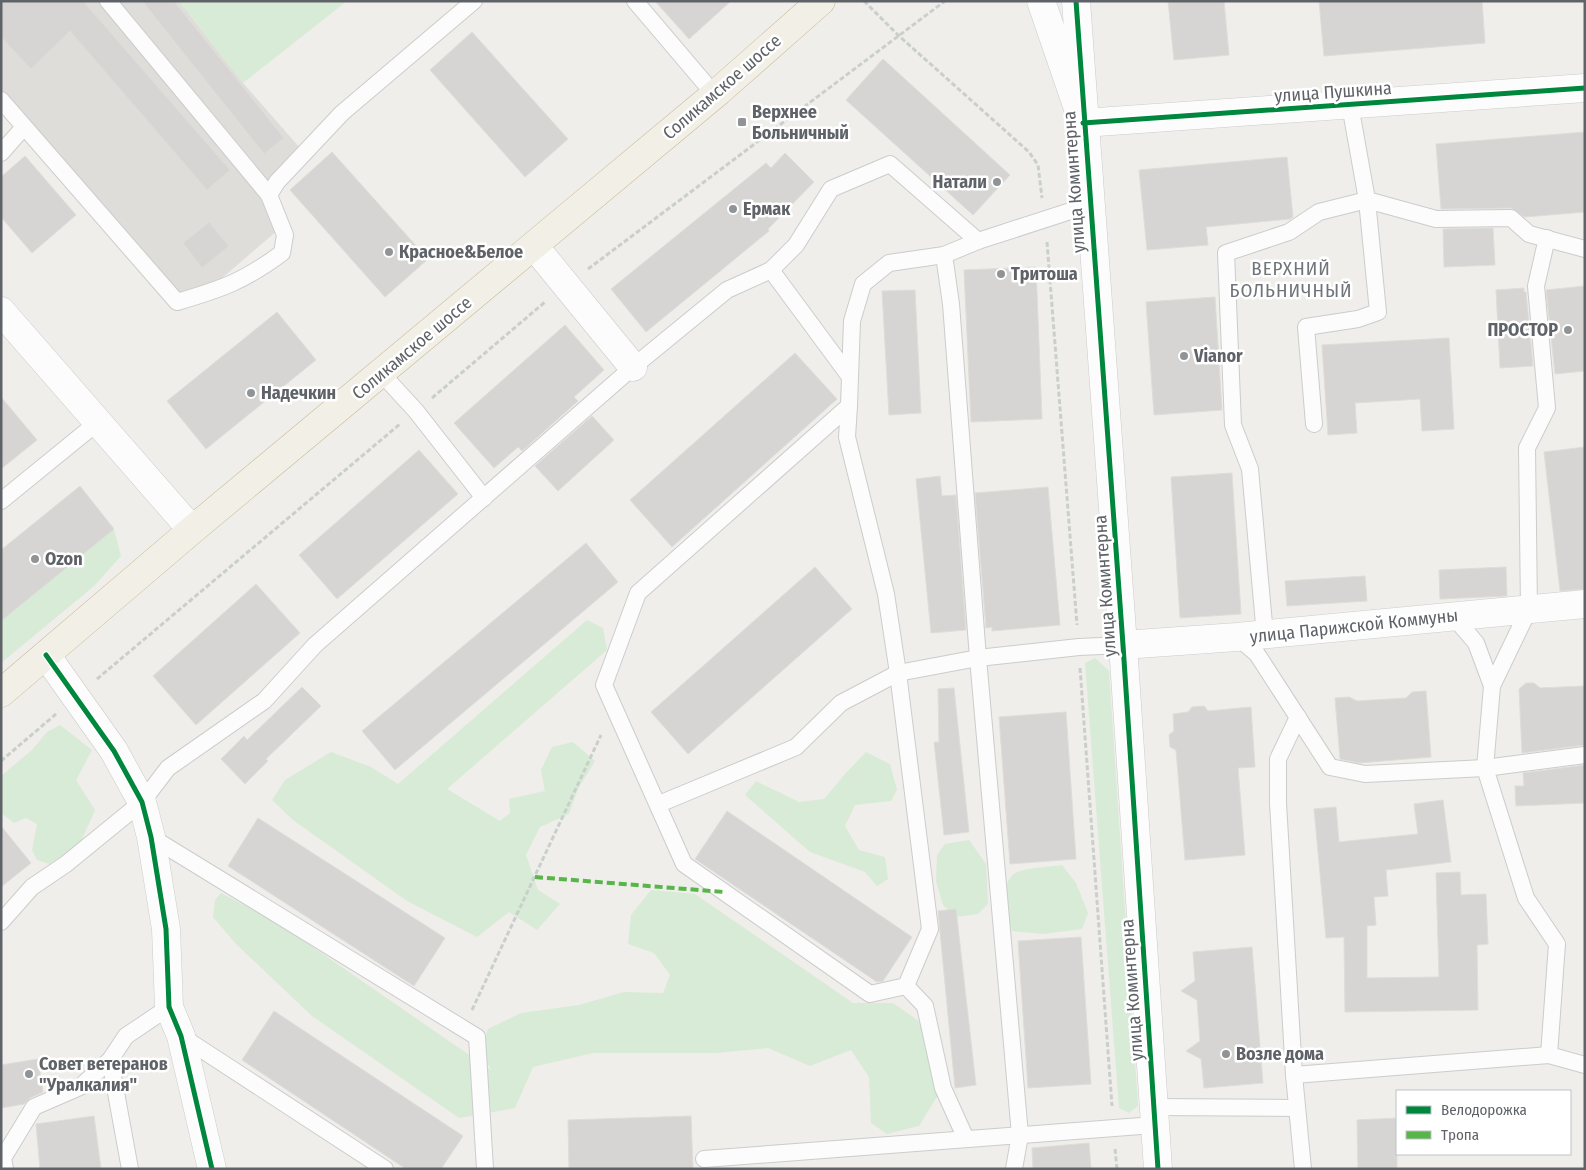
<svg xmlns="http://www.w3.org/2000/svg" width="1586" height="1170" font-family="'Fira Sans Condensed',sans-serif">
<rect width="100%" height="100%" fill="#efeeea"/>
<!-- industrial -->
<polygon fill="#dfddda" points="1,1 179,1 243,83 307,156 257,193 278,230 187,308 1,98"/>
<!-- green -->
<g fill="#d8ebd6">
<polygon points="179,1 347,1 243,83"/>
<polygon points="114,529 121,556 94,586 1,663 1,616"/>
<polygon points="587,620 603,628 607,650 447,789 500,821 510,813 509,799 545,791 541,770 552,747 573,742 595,761 578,789 569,814 540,827 526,855 538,890 560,904 537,930 509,912 477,937 407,901 293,820 272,800 285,780 331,752 371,767 398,784"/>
<polygon points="1095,658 1109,671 1138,1106 1129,1113 1119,1108 1085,663"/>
<polygon points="60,725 92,750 76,780 95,810 80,844 49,864 37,860 32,850 37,824 26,818 14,823 1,813 1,776 32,750 47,732"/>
<polygon points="866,752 890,764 897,790 891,801 855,805 845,826 859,850 885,857 888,879 877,886 865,872 810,852 745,795 756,781 799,802 824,799 844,775"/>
<polygon points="969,840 986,864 988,904 978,914 956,917 943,905 936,881 937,855 945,844"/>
<path d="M 1062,865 L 1076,883 L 1088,913 L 1082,929 L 1043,934 L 1012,931 C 1008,915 997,877 1020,871 C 1033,867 1049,867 1062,865 Z"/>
<polygon points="651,890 695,894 853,1003 893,1003 920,1022 938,1095 919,1126 887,1134 871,1123 869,1077 851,1050 810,1066 768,1048 717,1053 593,1053 533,1067 515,1108 459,1118 312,1016 236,944 213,917 215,900 221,893 275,921 491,1070 481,1051 488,1029 521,1013 579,1005 624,992 663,993 670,975 654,953 628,944 631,915"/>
</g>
<!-- building -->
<g fill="#d6d5d3" stroke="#deddd9">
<polygon points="1,1 83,1 230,170 207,190 70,31 31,69 1,37"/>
<polygon points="142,1 174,1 284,138 264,154"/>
<polygon points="655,1 731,1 689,39"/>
<polygon points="1168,1 1224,1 1229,55 1174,60"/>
<polygon points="1319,1 1482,1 1485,43 1324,56"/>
<polygon points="472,32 568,139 525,177 430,70"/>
<polygon points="883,59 1010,175 973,215 846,100"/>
<polygon points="1585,132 1585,212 1525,217 1511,208 1441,209 1436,144"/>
<polygon points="332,152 428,259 385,297 290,190"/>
<polygon points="785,153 814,182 768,229 769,231 646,332 611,289 766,163 771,168"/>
<polygon points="25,156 76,215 32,253 1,217 1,177"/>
<polygon points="1287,157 1293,217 1290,219 1206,227 1208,245 1147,250 1139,170"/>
<polygon points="209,222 229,246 202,268 183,243"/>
<polygon points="1493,228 1495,265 1444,267 1443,229"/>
<polygon points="1036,267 1042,419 971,422 964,270"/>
<polygon points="1585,286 1585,371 1555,374 1546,290"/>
<polygon points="1524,288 1524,292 1526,292 1533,366 1500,368 1496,290"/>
<polygon points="915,290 921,413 889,415 882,291"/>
<polygon points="1215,297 1222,410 1154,415 1146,302"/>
<polygon points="277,312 316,360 206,449 167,401"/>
<polygon points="565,325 604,370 574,397 578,401 522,451 518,447 494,468 454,423"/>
<polygon points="1449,338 1454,429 1422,431 1420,399 1355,403 1357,433 1328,435 1322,345"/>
<polygon points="795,353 837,399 672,547 630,500"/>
<polygon points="1,397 37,440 1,469"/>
<polygon points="592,416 614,440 558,491 535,466"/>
<polygon points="1585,447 1585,589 1560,591 1544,452"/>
<polygon points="419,450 458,494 337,599 299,555"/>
<polygon points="1232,473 1241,614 1180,618 1171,477"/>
<polygon points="940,476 942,496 956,495 966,630 931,633 916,479"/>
<polygon points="80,486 114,529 1,621 1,550"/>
<polygon points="1048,487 1060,625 992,631 992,627 986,628 975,493"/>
<polygon points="586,543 618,582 395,770 362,731"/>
<polygon points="815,567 852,609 688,754 651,712"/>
<polygon points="1506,567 1507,596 1440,599 1439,570"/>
<polygon points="1365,576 1367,601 1287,606 1285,581"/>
<polygon points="256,584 300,633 196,725 153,676"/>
<polygon points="1526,683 1534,683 1540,688 1585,686 1585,745 1522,753 1519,689"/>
<polygon points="302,687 321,706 266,759 268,761 245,784 221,759 244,736 247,740"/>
<polygon points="954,688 969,832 944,835 934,742 939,742 938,689"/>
<polygon points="1426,691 1431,757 1359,763 1340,759 1335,698 1349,697 1357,701 1406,698 1412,692"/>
<polygon points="1204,706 1208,711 1251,707 1255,767 1238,768 1245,855 1185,860 1176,750 1170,747 1169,735 1174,731 1173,714 1188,712 1192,707"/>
<polygon points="1066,712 1076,859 1010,864 999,717"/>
<polygon points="1585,765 1585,803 1516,806 1515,786 1524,786 1523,773"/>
<polygon points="1443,800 1451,862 1386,870 1388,896 1374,897 1376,925 1367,926 1367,978 1439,977 1436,873 1460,872 1461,895 1486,894 1488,944 1477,945 1478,1010 1345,1012 1344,937 1326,938 1314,809 1336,807 1339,842 1418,834 1414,804"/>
<polygon points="727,811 912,937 883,981 877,982 695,859"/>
<polygon points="258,818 445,938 414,986 228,866"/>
<polygon points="1,826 31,863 1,887"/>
<polygon points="956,909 976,1085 955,1088 938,911"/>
<polygon points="1081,937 1091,1084 1028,1088 1018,941"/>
<polygon points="1252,947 1263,1083 1204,1088 1201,1059 1186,1051 1200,1041 1197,1000 1181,991 1195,981 1193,952"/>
<polygon points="274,1011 463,1136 441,1169 406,1169 242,1060"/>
<polygon points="38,1059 43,1092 30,1098 24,1104 1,1108 1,1065"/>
<polygon points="94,1116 101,1169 40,1169 36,1124"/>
<polygon points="691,1116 693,1169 569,1169 568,1120"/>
<polygon points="1397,1118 1397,1169 1358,1169 1357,1120"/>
<polygon points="1089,1143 1091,1169 1033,1169 1032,1148"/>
</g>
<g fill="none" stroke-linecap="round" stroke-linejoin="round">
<defs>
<g id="service">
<polyline points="108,1 269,195"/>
<polyline points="635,1 714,94"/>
<path d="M 1,100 L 177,302 C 222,289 244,281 282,253 L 285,235 L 269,195 L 277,182 L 342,113 L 474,1"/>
<polyline points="1,153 24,127"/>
<polyline points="1547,238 1536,286 1547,408 1527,448 1529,609 1492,686 1485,768 1526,898 1557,944 1549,1055"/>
<polyline points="944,255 951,304 978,658 1020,1135 1014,1169"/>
<polyline points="771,270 850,377 849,406"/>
<polyline points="381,373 416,411 484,498"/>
<polyline points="850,377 852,321 863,284 889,263 944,255 978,241 1089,205"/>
<polygon points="849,406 847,437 886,594 898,673 930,929 906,986 870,994 684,864 604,685 638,593"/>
<polyline points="1314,424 1306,327 1358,319 1378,312 1367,200 1350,105"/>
<polyline points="1,501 98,422"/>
<polyline points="1453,616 1476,643 1492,686"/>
<polyline points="1265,635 1250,469 1233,425 1226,253 1289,232 1319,212 1367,200 1436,219 1511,218 1529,234 1585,249"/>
<polyline points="1237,637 1257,654 1330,767 1365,774 1485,768 1585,755"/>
<polyline points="1298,717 1278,759 1278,803 1294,1075 1303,1169"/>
<polyline points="659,804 796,747 841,703 898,673 978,658 1079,647 1123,645"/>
<polyline points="151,837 477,1037 485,1169"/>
<polyline points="1,922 32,887 66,864 142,802 168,768 264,701 315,645 633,367 727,290 771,270 796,245 831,189 890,164 978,241"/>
<polyline points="906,986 925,1006 943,1088 966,1139"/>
<polyline points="181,1036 385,1169"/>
<polyline points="1294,1075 1549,1055 1585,1065"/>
<polyline points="1153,1107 1297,1108"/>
<polyline points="704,1159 1154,1125"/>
<polyline points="5,1169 3,1158 34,1107 80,1087 110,1060"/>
<polyline points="130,1169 110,1060 126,1036 169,1007"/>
</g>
<g id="minor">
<polyline points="1041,1 1083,123 1585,88"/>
<polyline points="1076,1 1123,645 1158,1169"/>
<polyline points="534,246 633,367"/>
<polyline points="1123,645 1237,637 1585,604"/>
<polyline points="46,655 114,751 142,802 151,837 166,929 169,1007 181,1036 212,1169"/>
</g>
<polyline id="tertiary" points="1,311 192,530"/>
<polyline id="trunk" points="1,693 192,530 719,91 821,1"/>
</defs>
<!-- service casing -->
<use href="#service" stroke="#cbcccc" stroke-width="18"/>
<!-- minor casing -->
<use href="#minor" stroke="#cbcccc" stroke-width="29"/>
<!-- tertiary casing -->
<use href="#tertiary" stroke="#cbcccc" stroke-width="29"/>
<!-- trunk casing -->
<use href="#trunk" stroke="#c8b996" stroke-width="29"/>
<!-- path -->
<g stroke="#cacfcc" stroke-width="3" stroke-dasharray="5 2.5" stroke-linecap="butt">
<polyline points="864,1 898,35 1029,152 1038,165 1042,198"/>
<polyline points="1047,242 1077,625"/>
<polyline points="588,269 945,1"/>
<polyline points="432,398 545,302"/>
<polyline points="1080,668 1112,1106"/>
<polyline points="97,679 400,424"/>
<polyline points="1,761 56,714"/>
<polyline points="472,1010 601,735"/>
<polyline points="1115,1149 1117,1169"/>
</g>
<!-- service -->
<use href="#service" stroke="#fdfcfc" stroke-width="16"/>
<!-- minor -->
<use href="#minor" stroke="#fdfcfc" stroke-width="28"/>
<!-- tertiary -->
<use href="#tertiary" stroke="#fdfcfc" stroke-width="28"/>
<!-- trunk -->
<use href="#trunk" stroke="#f2f0e6" stroke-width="28"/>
<!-- quiet -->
<polyline stroke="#58b549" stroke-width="4" stroke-dasharray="8 4" stroke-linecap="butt" points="535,877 724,892"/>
<defs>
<g id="cycleway">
<polyline points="1076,1 1123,645 1158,1169"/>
<polyline points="1083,123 1585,88"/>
<polyline points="46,655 114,751 142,802 151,837 166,929 169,1007 181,1036 212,1169"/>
</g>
</defs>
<!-- cycleway casing -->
<use href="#cycleway" stroke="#fff" stroke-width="8"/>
<!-- cycleway -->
<use href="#cycleway" stroke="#00873e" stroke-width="5"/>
</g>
<!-- markers -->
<g fill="#919496" stroke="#fff" stroke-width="2">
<rect x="737" y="117" width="10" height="10" rx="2.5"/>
<circle cx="997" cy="182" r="5"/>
<circle cx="733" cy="209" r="5"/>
<circle cx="389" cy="252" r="5"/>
<circle cx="1001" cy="274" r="5"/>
<circle cx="1568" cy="330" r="5"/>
<circle cx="1184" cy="356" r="5"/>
<circle cx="251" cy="393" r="5"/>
<circle cx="35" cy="559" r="5"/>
<circle cx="1226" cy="1054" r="5"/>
<circle cx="29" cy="1074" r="5"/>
</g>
<g text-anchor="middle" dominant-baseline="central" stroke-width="5" stroke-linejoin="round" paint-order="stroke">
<!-- street labels -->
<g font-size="18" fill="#5f6368" stroke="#fff">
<text transform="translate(722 87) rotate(-41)">Соликамское шоссе</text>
<text transform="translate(1333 92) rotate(-4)">улица Пушкина</text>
<text transform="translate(1074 182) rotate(-94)">улица Коминтерна</text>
<text transform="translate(412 348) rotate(-40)">Соликамское шоссе</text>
<text transform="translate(1105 586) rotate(-94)">улица Коминтерна</text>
<text transform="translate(1354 626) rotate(-6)">улица Парижской Коммуны</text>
<text transform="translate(1132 990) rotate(-94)">улица Коминтерна</text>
</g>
<!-- poi labels -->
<g font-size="18" font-weight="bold" fill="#5f6368" stroke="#fff" text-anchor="start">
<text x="752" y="112">Верхнее<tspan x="752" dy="21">Больничный</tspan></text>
<text x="987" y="182" text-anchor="end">Натали</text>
<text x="743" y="209">Ермак</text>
<text x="399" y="252">Красное&amp;Белое</text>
<text x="1011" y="274">Тритоша</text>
<text x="1558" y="330" text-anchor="end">ПРОСТОР</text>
<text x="1194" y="356">Vianor</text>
<text x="261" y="393">Надечкин</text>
<text x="45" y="559">Ozon</text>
<text x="1236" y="1054">Возле дома</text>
<text x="39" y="1064">Совет ветеранов<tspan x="39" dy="21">"Уралкалия"</tspan></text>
</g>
<!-- neighbourhood labels -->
<g font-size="19" letter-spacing="1" fill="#70757a" stroke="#fff">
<text x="1291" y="268">ВЕРХНИЙ<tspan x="1291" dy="22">БОЛЬНИЧНЫЙ</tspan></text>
</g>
</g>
<!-- border -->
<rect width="1586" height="1170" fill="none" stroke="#5f6368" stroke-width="5"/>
<!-- legend -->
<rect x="1396" y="1090" width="175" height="65" fill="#ffffff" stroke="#bfc1c3"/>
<rect x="1406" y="1106" width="25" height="8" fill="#00873e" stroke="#bfc1c3"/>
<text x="1441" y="1115" font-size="15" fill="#5f6368">Велодорожка</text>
<rect x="1406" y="1131" width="25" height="8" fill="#58b549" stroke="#bfc1c3"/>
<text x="1441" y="1140" font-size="15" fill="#5f6368">Тропа</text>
</svg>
